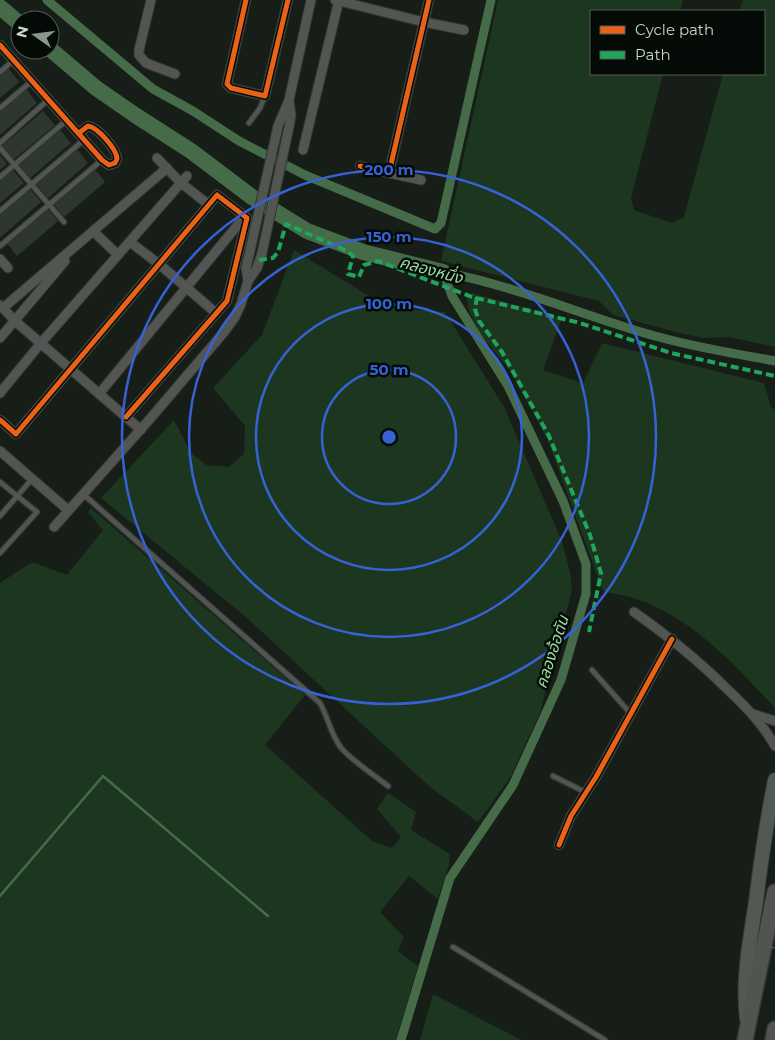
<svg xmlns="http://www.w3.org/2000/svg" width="775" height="1040" font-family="Montserrat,'Noto Sans Thai',sans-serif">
<rect width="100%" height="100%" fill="#161e17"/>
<!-- green -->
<g fill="#1d3620">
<polygon points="498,0 683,0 680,11 591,11 591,74 663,74 631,198 634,210 672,223 684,217 723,74 764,74 764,11 739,11 743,0 775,0 775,347 729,337 703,338 680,333 613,315 599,301 441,261"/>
<polygon points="294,250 369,296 405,309 445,312 504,407 562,541 570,572 572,590 540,713 510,778 478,822 430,787 248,619 101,498 174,420 191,453 206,465 229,467 244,454 245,426 213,388 262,335"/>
<path d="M 472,293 L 562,318 L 543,370 L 583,383 L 602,343 L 764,383 L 771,407 L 775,410 L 775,708 C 735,665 691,616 633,598 C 623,595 613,594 603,591 L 548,441 L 510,370 L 483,338 L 469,312 L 467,297 Z"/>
<polygon points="91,508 305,695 265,745 372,841 392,848 401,837 377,809 388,793 416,812 411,830 450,854 449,865 438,899 409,876 380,912 404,937 398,951 418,966 396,1040 0,1040 0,583 32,562 67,575 103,530 88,512"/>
<polygon points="433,994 521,1040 420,1040"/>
</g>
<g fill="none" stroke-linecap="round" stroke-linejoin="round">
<!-- stream -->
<polyline stroke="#466b49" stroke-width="2.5" points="0,896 103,776 268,916"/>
<!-- canal -->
<g stroke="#466b49" stroke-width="9">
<polyline points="47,0 153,89 193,111 239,141 305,175 435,229 441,223 491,0"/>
<path d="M 443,272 C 511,285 575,312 641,332 C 684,345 730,353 775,361"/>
<polyline points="401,1040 450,878 513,785 561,680 586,594 586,564 563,501 508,386 452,296 443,272"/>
</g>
<!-- river -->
<g stroke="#466b49" stroke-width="16">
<polyline points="0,7 20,24"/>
<polyline points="50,49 96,88 135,115 191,151 252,197 307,231 363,252 443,272"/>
</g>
</g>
<!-- building -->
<g fill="#2d372e">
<polygon points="8,68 19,82 0,98 0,74"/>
<polygon points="26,89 37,103 0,135 0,112"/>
<polygon points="43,111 55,125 14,159 2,146"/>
<polygon points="60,130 71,143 30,178 19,165"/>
<polygon points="77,149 88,163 48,198 36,184"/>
<polygon points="0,155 7,164 0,170"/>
<polygon points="94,168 105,182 64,217 53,203"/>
<polygon points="12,169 24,183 0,203 0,180"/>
<polygon points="30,189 41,202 0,238 0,214"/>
<polygon points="46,207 58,221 17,256 6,242"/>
</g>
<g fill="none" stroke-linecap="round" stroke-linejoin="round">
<defs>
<g id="service">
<polyline points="0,72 14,60"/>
<polyline points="0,108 32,81"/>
<polyline points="249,123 260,108 265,96"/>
<polyline points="0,143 49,99"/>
<polyline points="0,148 64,222"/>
<polyline points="0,177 67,120"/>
<polyline points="0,211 85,139"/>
<polyline points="0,246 102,160"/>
<polyline points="0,482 37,512 0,553"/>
<path d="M 83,494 L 320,703 C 328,717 331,736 342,749 C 354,762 374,775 388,786"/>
<polyline points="0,516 32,479"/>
<polyline points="592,670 631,714"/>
<polyline points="553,776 587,793"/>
<polyline points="453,947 605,1040"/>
</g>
<g id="minor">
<polyline points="151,0 139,50 139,55 146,63 175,74"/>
<polyline points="246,0 227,84 231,88 265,96 288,0"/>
<polyline points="335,0 424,22 464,30"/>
<path d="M 0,45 L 102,160 L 109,165 L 115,163 L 117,159 C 117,149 97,127 88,126 L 79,133"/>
<polyline points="303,150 339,0"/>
<polyline points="157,158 181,183 209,205"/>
<polyline points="360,166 389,173 429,0"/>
<polyline points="389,173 421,180"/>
<polyline points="93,231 118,255"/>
<polyline points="130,242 159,264 216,313"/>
<polyline points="0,259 8,268"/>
<polyline points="248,281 246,268 250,251 278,126 289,100 311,0"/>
<polyline points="0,305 15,321 141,430"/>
<polyline points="3,308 167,168"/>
<polyline points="0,338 65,261"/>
<polyline points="0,393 41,343 187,176"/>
<polyline points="99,394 245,216"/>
<polyline points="0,420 16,434 217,195 247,218 227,301 126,417"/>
<polyline points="0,451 68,510"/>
<polyline points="54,527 149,420 225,331 235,317 241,304 248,281 257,268 262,253 289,127 291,115 289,100"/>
<path d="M 634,612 C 668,636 696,658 726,688 C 745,706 762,723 775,746"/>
<polyline points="753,714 775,721"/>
<polyline points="559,845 571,816 596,777 672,639"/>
</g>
<path id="secondary" d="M 747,1019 C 742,979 750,941 756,901 C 761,860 767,820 775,780"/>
<g id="primary">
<polyline points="745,1040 775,892"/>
<polyline points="773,1040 775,1029"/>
</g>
</defs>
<!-- service casing -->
<use href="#service" stroke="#303731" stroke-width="7"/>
<!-- minor casing -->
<use href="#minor" stroke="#303731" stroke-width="11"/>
<!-- secondary casing -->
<use href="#secondary" stroke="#303731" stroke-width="16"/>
<!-- primary casing -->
<use href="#primary" stroke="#303731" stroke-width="18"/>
<!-- service -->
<use href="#service" stroke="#525552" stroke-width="4.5"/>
<!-- minor -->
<use href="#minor" stroke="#525552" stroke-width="9"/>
<!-- secondary -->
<use href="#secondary" stroke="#525852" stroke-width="14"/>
<!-- primary -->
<use href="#primary" stroke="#515551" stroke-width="15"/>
<!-- path-bridge -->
<polyline stroke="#505550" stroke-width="2" stroke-dasharray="4 2.5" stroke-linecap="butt" points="745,942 775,948"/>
<!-- quiet -->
<g stroke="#20a55d" stroke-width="4" stroke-dasharray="8 4" stroke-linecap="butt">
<polyline points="259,260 273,258 278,252 286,224 347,251 353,256 348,274 359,277 364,265 378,261 472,297 580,323 671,353 775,376"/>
<polyline points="477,297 475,309 479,321 502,352 549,436 590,535 601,573 589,632"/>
</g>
<defs>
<g id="cycleway">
<polyline points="246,0 227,84 231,88 265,96 288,0"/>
<path d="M 0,45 L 102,160 L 109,165 L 115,163 L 117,159 C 117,149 97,127 88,126 L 79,133"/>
<polyline points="360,166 389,173 429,0"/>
<polyline points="0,420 16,434 217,195 247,218 227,301 126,417"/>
<polyline points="559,845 571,816 596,777 672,639"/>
</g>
</defs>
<!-- cycleway casing -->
<use href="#cycleway" stroke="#040a05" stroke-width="8"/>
<!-- cycleway -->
<use href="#cycleway" stroke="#ea6118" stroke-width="5"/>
</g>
<!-- distance rings -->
<g fill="none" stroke="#3762d6" stroke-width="2.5">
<circle cx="389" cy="437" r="67"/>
<circle cx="389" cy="437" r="133"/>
<circle cx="389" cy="437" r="200"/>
<circle cx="389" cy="437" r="267"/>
</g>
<g text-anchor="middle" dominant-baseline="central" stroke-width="5" stroke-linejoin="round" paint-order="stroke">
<!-- water labels -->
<g font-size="16" font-style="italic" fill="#9ad99e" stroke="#040a05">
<text transform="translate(431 270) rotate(15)">คลองหนึ่ง</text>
<text transform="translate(552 652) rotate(-72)">คลองอ้อตัน</text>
</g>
</g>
<circle cx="389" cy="437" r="8" fill="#3762d6" stroke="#040a05" stroke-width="2.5"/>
<g font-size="15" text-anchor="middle" font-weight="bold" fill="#3762d6" stroke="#040a05" stroke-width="5" stroke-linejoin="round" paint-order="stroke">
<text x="389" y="175">200 m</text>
<text x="389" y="242">150 m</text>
<text x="389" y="309">100 m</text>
<text x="389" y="375">50 m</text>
</g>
<!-- legend -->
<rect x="590" y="10" width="175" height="65" fill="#040a05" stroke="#545c55"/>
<rect x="600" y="26" width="25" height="8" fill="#ea6118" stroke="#545c55"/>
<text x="635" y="35" font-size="15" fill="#ccd6cc">Cycle path</text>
<rect x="600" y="51" width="25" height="8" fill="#20a55d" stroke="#545c55"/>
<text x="635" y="60" font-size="15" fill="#ccd6cc">Path</text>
<!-- north arrow -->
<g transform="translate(35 35) rotate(284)"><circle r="24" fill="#040a05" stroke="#545c55"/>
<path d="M0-4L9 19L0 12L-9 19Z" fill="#8c968d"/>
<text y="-8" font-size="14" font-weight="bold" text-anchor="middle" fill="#ccd6cc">N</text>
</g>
</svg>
